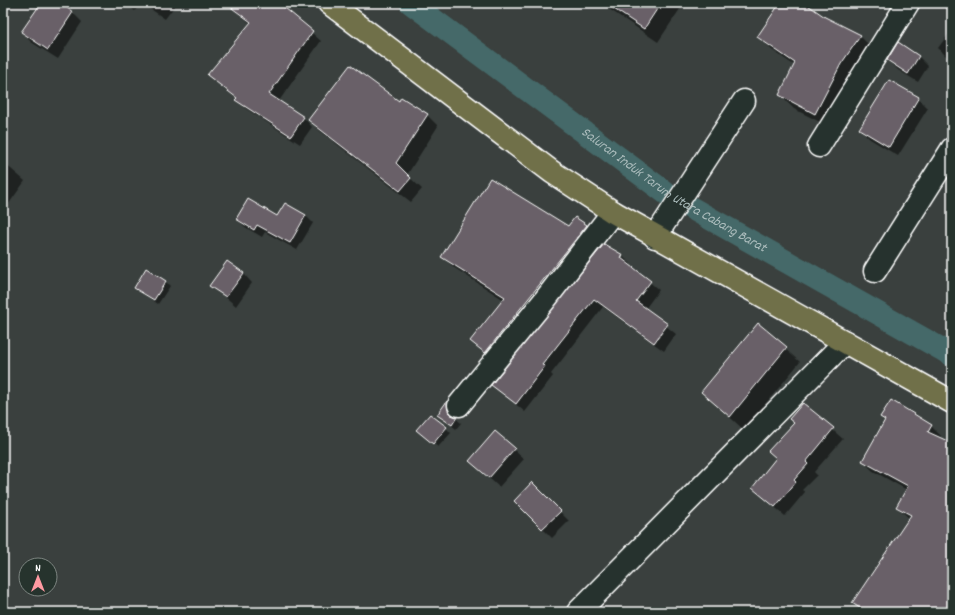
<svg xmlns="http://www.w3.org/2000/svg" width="955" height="615" font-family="Dekko,sans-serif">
<rect width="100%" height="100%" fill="#3a403e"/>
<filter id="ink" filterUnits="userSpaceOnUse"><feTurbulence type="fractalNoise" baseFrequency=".025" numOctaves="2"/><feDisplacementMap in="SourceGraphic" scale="8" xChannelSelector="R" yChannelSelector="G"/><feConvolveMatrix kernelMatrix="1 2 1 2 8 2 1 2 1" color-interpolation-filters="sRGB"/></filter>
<g filter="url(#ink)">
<!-- shadow -->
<g fill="#0007">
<polygon points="42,3 58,3 73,13 82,22 58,59 31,42 22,32"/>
<polygon points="124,3 141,3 135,11"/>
<polygon points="142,3 177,3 165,19"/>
<polygon points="226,3 278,3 321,41 279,101 304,118 312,127 300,144 245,108 237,99 209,75 251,24"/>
<polygon points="602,3 684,3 658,42 609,9"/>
<polygon points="781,3 803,3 824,18 860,36 874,50 830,127 794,109 780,95 795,66 772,50 758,36"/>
<polygon points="952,29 952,62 938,48"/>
<polygon points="899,44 919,57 928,66 918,82 898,70 888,60"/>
<polygon points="918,98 928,108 898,156 870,139 860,129"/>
<polygon points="399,102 427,115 438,126 407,175 422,189 411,202 320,131 309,120"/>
<polygon points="3,162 25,181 3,212"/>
<polygon points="305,215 313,223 297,250 265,232 262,237 245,227 237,219"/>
<polygon points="575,218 587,225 597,236 496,363 471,341 504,300 453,267 443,257 569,228"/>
<polygon points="622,256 631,264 630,266 659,290 645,309 676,334 664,351 603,307 551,374 553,376 525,412 493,385"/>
<polygon points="243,273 252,283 236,306 211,285"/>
<polygon points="165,281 170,286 158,304 135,288"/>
<polygon points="758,325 800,362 744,430 702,392"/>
<polygon points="448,402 452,407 452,415 461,423 456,429 439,415"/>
<polygon points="803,404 843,439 814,472 817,475 802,490 805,492 785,516 753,488 777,458"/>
<polygon points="882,417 931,426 941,436 940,439 952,445 952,612 863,612 854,603 910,519 897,507 907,490 873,471 863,461 886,421"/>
<polygon points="446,428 451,433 438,447 422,434"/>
<polygon points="495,433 524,459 499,487 480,470"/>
<polygon points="532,484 569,521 552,538 515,501"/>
</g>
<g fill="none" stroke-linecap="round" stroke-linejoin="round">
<!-- canal -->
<path stroke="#446969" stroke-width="23" id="s1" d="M 411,3 L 670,196 L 952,355"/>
</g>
<!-- building -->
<g fill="#696067" stroke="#fff">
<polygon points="41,3 60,3 73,12 48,50 21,32"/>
<polygon points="225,3 279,3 313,31 269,94 304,117 291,136 235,100 237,98 207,75 251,22"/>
<polygon points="605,3 661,3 644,29"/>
<polygon points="780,3 805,3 825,17 861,35 841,64 815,114 779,95 795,63 757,37"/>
<polygon points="898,42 919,56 908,74 887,60"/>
<polygon points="350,65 399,101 401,97 428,114 396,163 411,178 400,191 308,120"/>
<polygon points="889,80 919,97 889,147 859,129"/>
<polygon points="490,178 568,226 575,217 587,225 485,353 470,341 505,297 441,257"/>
<polygon points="248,199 277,216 285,203 306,215 290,243 257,225 254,230 236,219"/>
<polygon points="604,244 623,255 621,258 651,281 636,301 668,324 654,343 594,299 542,365 545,366 516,404 491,385"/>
<polygon points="227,261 244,273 226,297 209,286"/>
<polygon points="146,268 166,281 154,300 134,288"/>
<polygon points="758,323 787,347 730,417 701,392"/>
<polygon points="891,400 932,425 928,432 952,443 952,612 866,612 852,603 911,515 896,507 908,486 862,461 885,420 880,417"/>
<polygon points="447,401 448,410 451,415 457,417 452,425 437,415"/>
<polygon points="803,403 834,428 806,462 808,464 794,480 796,482 775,507 752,488 776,458 768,451 794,423 789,419"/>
<polygon points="430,414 447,427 433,444 416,430"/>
<polygon points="495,431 515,448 489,478 469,461"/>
<polygon points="532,482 561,511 542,529 514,501"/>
</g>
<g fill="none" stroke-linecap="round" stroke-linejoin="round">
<defs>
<g id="minor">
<polyline points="819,146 908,3"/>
<polyline points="655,237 744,101"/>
<polyline points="875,271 952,149"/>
<polyline points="459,405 544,301 613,212"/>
<polyline points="578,612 845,342"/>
</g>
<polyline id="major" points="329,3 552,172 613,212 952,402"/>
</defs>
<!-- minor casing -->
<use href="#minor" stroke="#fff" stroke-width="25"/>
<!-- major casing -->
<use href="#major" stroke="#fff" stroke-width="25"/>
<!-- minor -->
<use href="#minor" stroke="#26332d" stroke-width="22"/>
<!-- major -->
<use href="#major" stroke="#70704a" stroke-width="22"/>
</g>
</g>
<g text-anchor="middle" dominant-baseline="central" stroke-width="3" stroke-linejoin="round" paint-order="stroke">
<!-- water labels -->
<g font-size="14" font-style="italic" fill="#abbcbc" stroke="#26332d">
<text stroke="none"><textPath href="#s1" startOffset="323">Saluran Induk Tarum Utara Cabang Barat</textPath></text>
</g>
</g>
<!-- margin -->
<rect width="955" height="615" fill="none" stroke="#26332d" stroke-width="16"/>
<rect x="8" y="8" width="939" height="599" fill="none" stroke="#fff" stroke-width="1.5" filter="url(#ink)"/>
<!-- north arrow -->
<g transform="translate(38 577)"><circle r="19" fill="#26332d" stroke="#7d8581"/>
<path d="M0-3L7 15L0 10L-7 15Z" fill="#ff9aa2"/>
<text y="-6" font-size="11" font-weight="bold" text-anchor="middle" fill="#ffffff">N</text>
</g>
</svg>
